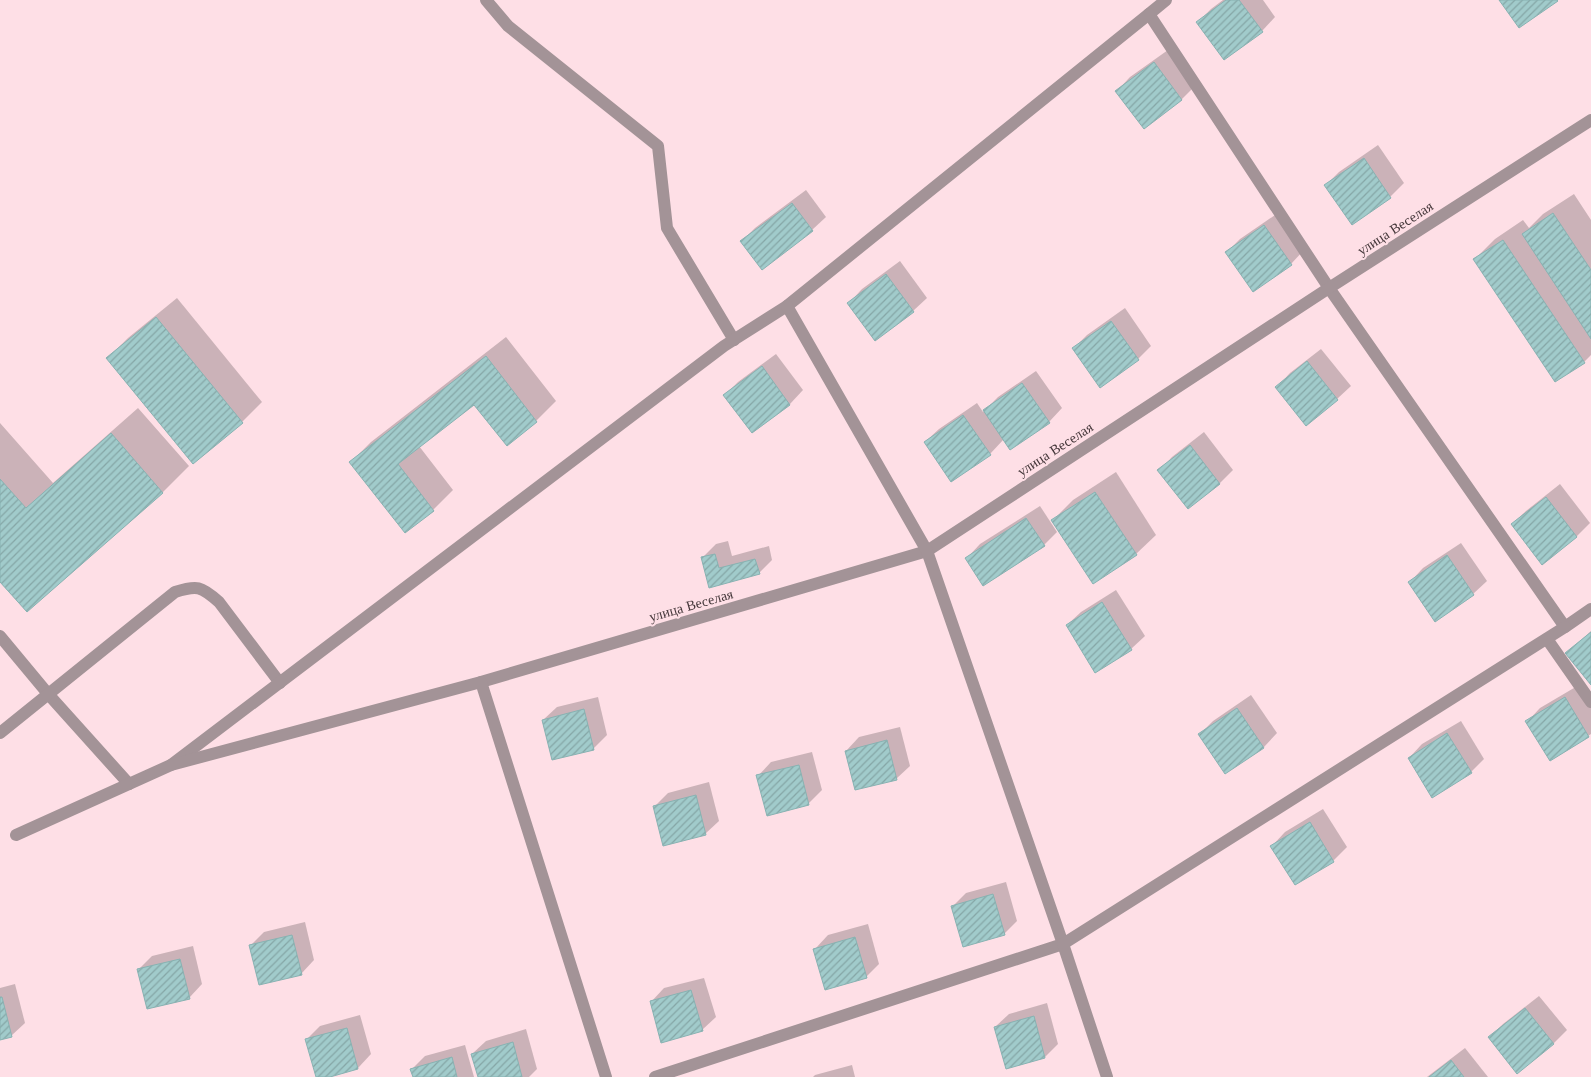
<svg xmlns="http://www.w3.org/2000/svg" width="1591" height="1077" font-family="'Libre Baskerville',serif">
<defs>
<pattern id="building-hatch" width="6" height="6" patternUnits="userSpaceOnUse" patternTransform="scale(1.25)"><rect width="6" height="6" fill="#a1cbcb"/><path d="M-1 1l2-2M0 6l6-6M5 7l2-2" fill="none" stroke="#85a6a6"/></pattern>
</defs>
<rect width="100%" height="100%" fill="#fedfe6"/>
<!-- shadow -->
<g fill="#0003">
<polygon points="1223,0 1263,0 1275,17 1262,31 1198,22 1211,9"/>
<polygon points="1168,50 1195,86 1182,99 1144,127 1117,91 1130,77"/>
<polygon points="1378,145 1404,183 1390,197 1352,223 1326,185 1339,172"/>
<polygon points="806,190 826,217 812,230 742,241 755,228"/>
<polygon points="1574,194 1591,220 1591,355 1584,362 1556,380 1475,259 1495,239 1523,220 1529,228 1543,214"/>
<polygon points="1278,213 1304,250 1291,264 1227,252 1240,239"/>
<polygon points="900,261 927,298 913,311 875,339 849,303 862,289"/>
<polygon points="177,298 262,402 242,422 193,462 108,358 128,338"/>
<polygon points="1125,308 1151,346 1138,359 1074,348 1087,335"/>
<polygon points="506,337 556,401 536,421 475,403 419,446 453,490 433,510 351,462 371,442"/>
<polygon points="1321,349 1351,386 1337,399 1277,387 1290,373"/>
<polygon points="776,354 803,390 790,404 752,431 725,395 738,382"/>
<polygon points="1036,371 1062,408 1049,422 1004,439 990,454 925,442 939,429 977,403 983,412 998,397"/>
<polygon points="138,408 189,466 163,492 27,611 0,580 0,423 53,483"/>
<polygon points="1204,432 1233,470 1220,483 1188,508 1159,471 1172,457"/>
<polygon points="1116,472 1156,535 1136,554 1053,520 1073,500"/>
<polygon points="1560,484 1590,523 1577,536 1543,563 1512,524 1526,511"/>
<polygon points="1040,506 1057,532 1044,545 967,558 980,544"/>
<polygon points="728,541 732,556 769,546 772,560 759,573 710,587 702,558 716,544"/>
<polygon points="1461,543 1487,581 1473,594 1410,582 1423,568"/>
<polygon points="1116,590 1145,636 1131,649 1067,625 1081,612"/>
<polygon points="1591,631 1591,683 1567,653"/>
<polygon points="1579,685 1591,705 1591,734 1588,736 1527,722 1540,708"/>
<polygon points="1251,695 1277,733 1264,747 1226,772 1200,734 1213,721"/>
<polygon points="598,697 607,735 594,748 553,758 543,720 557,707"/>
<polygon points="1461,721 1484,759 1471,772 1409,758 1422,744"/>
<polygon points="900,727 910,766 896,779 846,751 859,737"/>
<polygon points="812,752 822,790 808,804 758,776 771,762"/>
<polygon points="709,782 719,821 705,834 655,806 668,793"/>
<polygon points="1323,809 1347,847 1333,861 1295,884 1272,846 1285,832"/>
<polygon points="1006,882 1017,921 1004,934 953,906 966,893"/>
<polygon points="305,922 314,960 301,974 250,946 264,932"/>
<polygon points="868,924 879,964 866,977 815,949 828,935"/>
<polygon points="193,946 202,984 189,998 138,970 152,956"/>
<polygon points="704,978 716,1017 702,1030 651,1002 664,988"/>
<polygon points="15,984 25,1023 11,1036 0,1039 0,988"/>
<polygon points="1539,996 1567,1030 1553,1044 1490,1037 1503,1024"/>
<polygon points="1047,1003 1058,1044 1045,1057 1007,1068 995,1027 1009,1014"/>
<polygon points="360,1015 371,1054 358,1068 325,1077 317,1077 307,1039 320,1026"/>
<polygon points="526,1029 537,1069 529,1077 479,1077 472,1054 486,1041"/>
<polygon points="465,1045 474,1077 414,1077 412,1069 425,1056"/>
<polygon points="1465,1048 1488,1077 1427,1077"/>
<polygon points="852,1065 855,1077 813,1077 815,1075"/>
</g>
<!-- building -->
<g fill="url(#building-hatch)" stroke="#88b2b2">
<polygon points="1226,0 1239,0 1263,32 1224,60 1196,22"/>
<polygon points="1499,0 1557,0 1558,1 1519,28"/>
<polygon points="1154,62 1182,100 1144,129 1115,91"/>
<polygon points="1364,158 1391,198 1352,225 1324,185"/>
<polygon points="792,203 813,231 762,270 740,241"/>
<polygon points="1553,213 1591,270 1591,339 1522,234"/>
<polygon points="1264,225 1292,265 1253,292 1225,252"/>
<polygon points="1503,240 1585,363 1555,382 1473,259"/>
<polygon points="886,274 914,312 875,341 847,303"/>
<polygon points="156,317 243,423 193,464 106,358"/>
<polygon points="1111,321 1139,360 1100,388 1072,348"/>
<polygon points="486,356 537,422 507,446 474,405 398,464 434,511 405,533 349,462"/>
<polygon points="1307,361 1338,400 1306,426 1275,387"/>
<polygon points="762,366 790,405 752,433 723,395"/>
<polygon points="1022,383 1050,423 1010,450 983,410"/>
<polygon points="963,415 991,455 951,482 924,442"/>
<polygon points="111,433 163,493 27,612 0,582 0,479 26,508"/>
<polygon points="1190,445 1220,484 1188,509 1157,470"/>
<polygon points="1095,492 1137,555 1093,584 1051,520"/>
<polygon points="1546,497 1577,537 1542,565 1511,524"/>
<polygon points="1026,518 1045,546 983,586 965,558"/>
<polygon points="715,554 719,568 755,559 760,574 709,588 701,557"/>
<polygon points="1447,555 1474,595 1435,622 1408,582"/>
<polygon points="1102,602 1132,650 1095,673 1066,625"/>
<polygon points="1591,632 1591,685 1565,653"/>
<polygon points="1565,697 1589,737 1550,761 1525,721"/>
<polygon points="1237,708 1264,748 1225,774 1198,734"/>
<polygon points="584,709 594,750 552,760 542,720"/>
<polygon points="1447,733 1472,773 1432,798 1408,758"/>
<polygon points="887,740 897,780 855,790 845,751"/>
<polygon points="799,765 809,805 767,816 756,775"/>
<polygon points="696,795 706,835 663,846 653,806"/>
<polygon points="1310,822 1334,862 1295,885 1270,846"/>
<polygon points="993,894 1005,935 963,947 951,906"/>
<polygon points="292,935 302,975 259,985 249,945"/>
<polygon points="855,937 867,978 825,990 813,949"/>
<polygon points="180,959 190,999 147,1009 137,969"/>
<polygon points="691,990 703,1031 661,1043 650,1001"/>
<polygon points="0,997 2,997 12,1037 0,1040"/>
<polygon points="1525,1008 1554,1044 1517,1074 1488,1037"/>
<polygon points="1034,1016 1045,1058 1006,1069 994,1027"/>
<polygon points="347,1028 358,1069 330,1077 316,1077 305,1039"/>
<polygon points="513,1042 522,1077 478,1077 471,1054"/>
<polygon points="452,1057 457,1077 413,1077 410,1069"/>
<polygon points="1451,1060 1464,1077 1429,1077"/>
</g>
<g fill="none" stroke-linecap="round" stroke-linejoin="round">
<!-- minor -->
<g stroke="#a39397" stroke-width="12">
<polyline points="486,0 508,26 658,146 667,228 734,340"/>
<polyline points="1166,0 1149,14 1329,288 1565,627 1591,609"/>
<polyline points="0,636 49,695 129,784"/>
<polyline points="1547,639 1591,702"/>
<polyline points="481,682 927,551 1329,288 1591,120"/>
<path d="M 0,733 L 175,592 C 197,585 201,586 219,602 L 280,683"/>
<polyline points="171,765 724,346 787,306 1149,14"/>
<polyline points="16,835 171,765 481,682 606,1077"/>
<polyline points="655,1077 1063,944 927,551 787,306"/>
<polyline points="1107,1077 1063,944 1565,627"/>
</g>
</g>
<g text-anchor="middle" dominant-baseline="central" stroke-width="4" stroke-linejoin="round" paint-order="stroke">
<!-- street labels -->
<g font-size="14" fill="#45373a" stroke="#fedfe6">
<text transform="translate(1395 228) rotate(-33)">улица Веселая</text>
<text transform="translate(1055 449) rotate(-33)">улица Веселая</text>
<text transform="translate(691 605) rotate(-16)">улица Веселая</text>
</g>
</g>
</svg>
